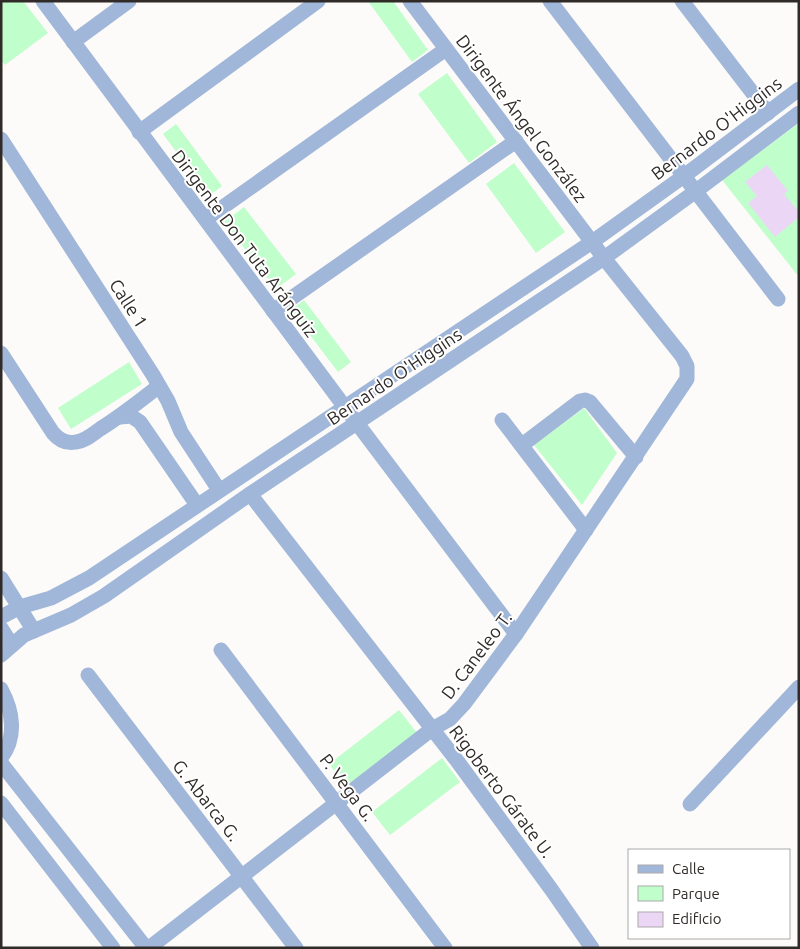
<svg xmlns="http://www.w3.org/2000/svg" width="800" height="949" font-family="Ubuntu,sans-serif">
<rect width="100%" height="100%" fill="#fdfbf9"/>
<!-- green -->
<g fill="#c0fecb">
<polygon points="1,1 23,1 48,33 5,65 1,60"/>
<polygon points="368,1 393,1 428,50 412,62"/>
<polygon points="447,73 497,142 469,163 418,94"/>
<polygon points="799,123 799,277 722,180"/>
<polygon points="176,124 222,186 209,196 163,134"/>
<polygon points="514,163 565,232 536,253 486,184"/>
<polygon points="244,207 296,274 276,289 224,222"/>
<polygon points="304,300 351,362 338,372 291,310"/>
<polygon points="129,362 142,384 71,429 58,408"/>
<polygon points="584,408 617,453 582,505 534,445"/>
<polygon points="399,710 417,733 347,787 329,764"/>
<polygon points="442,758 460,782 390,835 372,812"/>
</g>
<!-- building -->
<polygon fill="#ecd6f6" points="767,165 788,191 784,194 799,212 799,217 775,237 748,203 757,196 745,182"/>
<g fill="none" stroke-linecap="round" stroke-linejoin="round">
<!-- minor -->
<g stroke="#a1b7d9" stroke-width="15">
<polyline points="43,1 344,406 516,634"/>
<polyline points="550,1 778,299"/>
<polyline points="682,1 768,113"/>
<polyline points="73,42 129,1"/>
<polyline points="139,132 318,1"/>
<polyline points="1,139 153,375 168,401 181,432 219,490"/>
<polyline points="206,219 446,49"/>
<polyline points="273,311 516,141"/>
<path d="M 1,353 L 53,433 C 59,440 67,444 76,442 C 85,441 93,434 100,429 C 121,416 140,401 159,386"/>
<polyline points="120,417 131,416 140,422 197,505"/>
<polyline points="502,420 586,530"/>
<polyline points="522,445 580,401 585,400 590,402 636,457"/>
<polyline points="250,494 458,762 551,889 592,948"/>
<polyline points="1,578 34,631"/>
<polyline points="1,628 12,645"/>
<polyline points="221,650 445,948"/>
<polyline points="88,675 296,948"/>
<polyline points="1,763 146,948"/>
<polyline points="1,803 113,948"/>
<polyline points="690,804 799,687"/>
<polyline points="149,948 432,729 450,719 464,704 516,634 687,379 687,366 682,356 604,258 410,1"/>
</g>
<!-- tertiary -->
<g stroke="#a1b7d9" stroke-width="15">
<polyline points="1,617 20,607 51,598 89,578 592,242 684,176 799,89"/>
<polyline points="1,655 24,635 71,615 104,596 250,494 604,258 696,191 799,113"/>
<path d="M 1,689 C 13,711 17,737 1,758"/>
</g>
</g>
<g text-anchor="middle" dominant-baseline="central" stroke-width="4" stroke-linejoin="round" paint-order="stroke">
<!-- street labels -->
<g font-size="18" fill="#302b28" stroke="#fff">
<text transform="translate(522 118) rotate(53)">Dirigente Ángel González</text>
<text transform="translate(716 128) rotate(-37)">Bernardo O'Higgins</text>
<text transform="translate(245 243) rotate(53)">Dirigente Don Tuta Aránguiz</text>
<text transform="translate(129 303) rotate(57)">Calle 1</text>
<text transform="translate(394 376) rotate(-34)">Bernardo O'Higgins</text>
<text transform="translate(476 655) rotate(-53)">D. Caneleo T.</text>
<text transform="translate(348 787) rotate(53)">P. Vega G.</text>
<text transform="translate(502 791) rotate(53)">Rigoberto Gárate U.</text>
<text transform="translate(207 800) rotate(52)">G. Abarca G.</text>
</g>
</g>
<!-- border -->
<rect width="800" height="949" fill="none" stroke="#302b28" stroke-width="5"/>
<!-- legend -->
<rect x="628" y="849" width="162" height="90" fill="#ffffff" stroke="#acaaa9"/>
<rect x="638" y="865" width="25" height="8" fill="#a1b7d9" stroke="#acaaa9"/>
<text x="672" y="874" font-size="15" fill="#302b28">Calle</text>
<rect x="638" y="886" width="25" height="15" fill="#c0fecb" stroke="#acaaa9"/>
<text x="672" y="899" font-size="15" fill="#302b28">Parque</text>
<rect x="638" y="912" width="25" height="15" fill="#ecd6f6" stroke="#acaaa9"/>
<text x="672" y="924" font-size="15" fill="#302b28">Edificio</text>
</svg>
